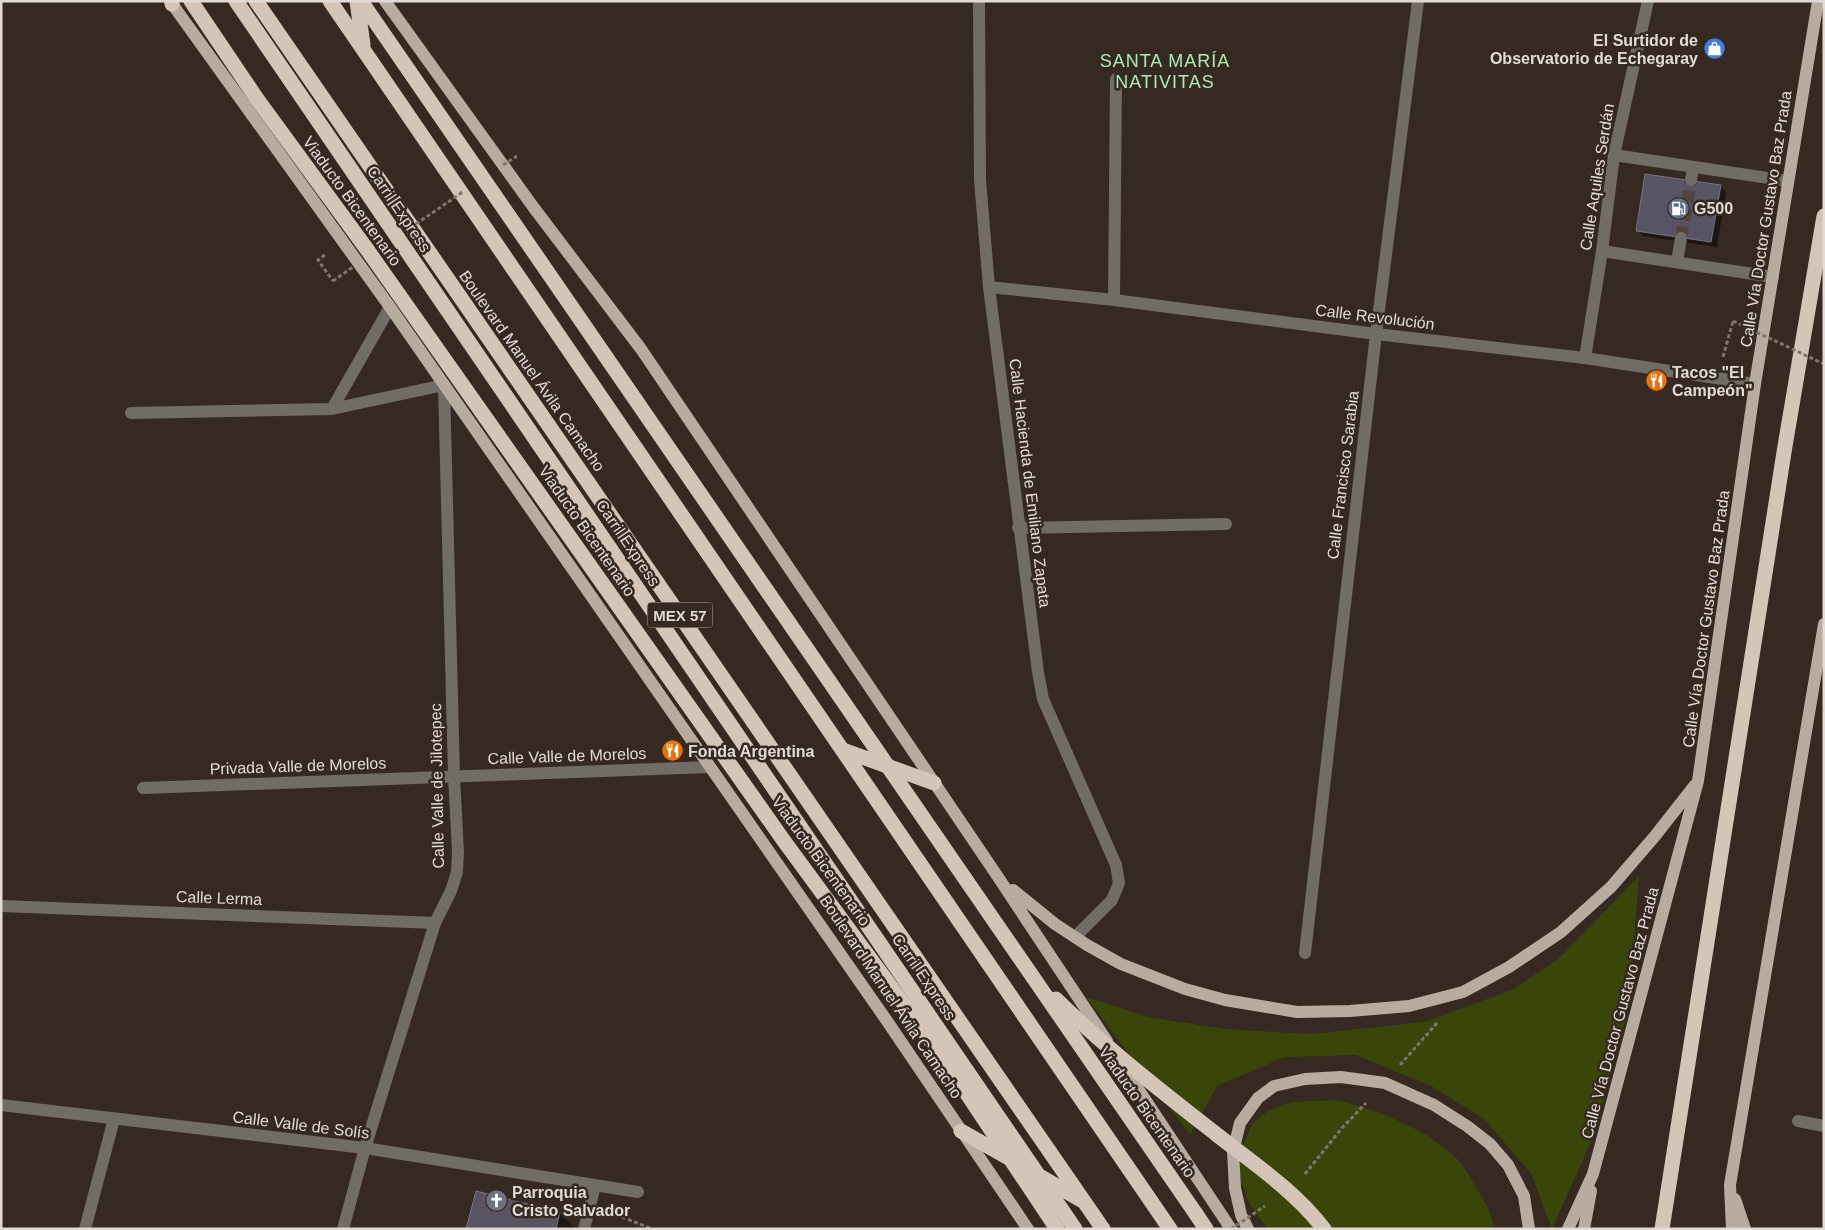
<svg xmlns="http://www.w3.org/2000/svg" width="1825" height="1230" font-family="Helvetica,sans-serif">
<rect width="100%" height="100%" fill="#362921"/>
<!-- green -->
<g fill="#3a4509">
<polygon points="1639,876 1629,1007 1594,1135 1552,1229 1531,1173 1484,1119 1431,1086 1356,1055 1284,1057 1217,1086 1190,1135 1086,997 1149,1017 1224,1029 1311,1034 1424,1022 1512,990 1558,959"/>
<path d="M 1338,1100 C 1380,1112 1421,1126 1454,1156 C 1463,1164 1470,1177 1476,1187 C 1485,1203 1491,1211 1494,1229 L 1268,1229 L 1250,1205 L 1238,1173 L 1241,1149 L 1252,1124 L 1269,1110 L 1292,1102 Z"/>
</g>
<!-- shadow -->
<g fill="#0007">
<polygon points="1720,186 1726,192 1717,247 1643,236 1638,230"/>
<polygon points="477,1192 560,1213 575,1229 467,1229"/>
</g>
<!-- building -->
<g fill="#585463" stroke="#777382">
<polygon points="1645,174 1721,185 1711,242 1636,231"/>
<polygon points="476,1191 560,1212 556,1229 466,1229"/>
</g>
<g fill="none" stroke-linecap="round" stroke-linejoin="round">
<!-- minor-tunnel -->
<polyline stroke="#50443c" stroke-width="12" stroke-dasharray="12 6" stroke-linecap="butt" points="1681,238 1691,180"/>
<!-- path -->
<g stroke="#80756e" stroke-width="3" stroke-dasharray="4 2.5" stroke-linecap="butt">
<polyline points="325,255 318,260 333,281"/>
<polyline points="1723,357 1733,321"/>
<polyline points="1400,1065 1437,1023"/>
<polyline points="1305,1174 1342,1128 1366,1103"/>
<polyline points="610,1212 652,1229"/>
</g>
<!-- minor -->
<g stroke="#726c67" stroke-width="12">
<polyline points="979,1 980,180 989,287 1038,672 1043,699 1116,865 1119,883 1112,900 1075,937"/>
<polyline points="1614,155 1788,181"/>
<polyline points="1691,180 1693,167"/>
<polyline points="1602,251 1773,277"/>
<polyline points="1677,262 1681,238"/>
<polyline points="989,287 1114,300 1376,334 1585,358 1755,384"/>
<polyline points="1114,300 1116,79"/>
<polyline points="1585,358 1602,251 1614,155 1648,1"/>
<polyline points="332,409 390,307"/>
<polyline points="131,413 332,409 444,385 454,776 458,852 457,872 451,891 435,923 365,1148 343,1229"/>
<polyline points="1018,528 1226,524"/>
<polyline points="143,788 710,767"/>
<polyline points="1,906 435,923"/>
<polyline points="1305,953 1376,334 1418,1"/>
<polyline points="1,1105 365,1148 638,1192"/>
<polyline points="1798,1121 1824,1126"/>
<polyline points="85,1229 114,1119"/>
<polyline points="584,1229 595,1186"/>
</g>
<!-- major -->
<g stroke="#b8aca1" stroke-width="12">
<polyline points="170,1 390,307 887,1021 1028,1229"/>
<polyline points="385,1 534,208 641,349 996,874 1107,1041"/>
<polyline points="1013,890 1055,924 1087,945 1121,964 1185,989 1225,1000 1297,1012 1350,1011 1409,1006 1463,992 1509,967 1561,932 1611,887 1655,836 1695,785"/>
<polyline points="1119,1060 1231,1229"/>
<polyline points="1735,1199 1745,1229"/>
<polyline points="1248,1229 1241,1215 1235,1188 1233,1152 1240,1123 1258,1098 1274,1086 1305,1079 1341,1077 1385,1083 1434,1105 1467,1126 1490,1144 1508,1165 1524,1196 1529,1229"/>
<polyline points="1568,1229 1593,1174 1698,781 1755,384 1818,1"/>
<polyline points="1584,1229 1591,1191"/>
<polyline points="1732,1229 1730,1185 1824,624"/>
</g>
<!-- highway -->
<g stroke="#d4c5b8" stroke-width="15">
<polyline points="172,1 172,4"/>
<polyline points="256,1 1103,1229"/>
<polyline points="330,1 1170,1229"/>
<polyline points="357,1 363,45"/>
<polyline points="843,750 934,783"/>
<polyline points="961,1131 1014,1161"/>
<polyline points="1036,1174 1081,1200"/>
<polyline points="1196,1214 1206,1229"/>
<polyline points="1662,1229 1785,446 1824,216"/>
</g>
<!-- path-bridge -->
<g stroke="#80756e" stroke-width="3" stroke-dasharray="4 2.5" stroke-linecap="butt">
<polyline points="503,165 517,156"/>
<polyline points="416,224 464,191"/>
<polyline points="333,281 353,267"/>
<polyline points="1733,321 1824,364"/>
<polyline points="1231,1229 1265,1206"/>
</g>
<!-- highway-bridge -->
<g stroke="#d4c5b8" stroke-width="15">
<polyline points="191,1 257,99 366,248 784,841 944,1059 1057,1229"/>
<polyline points="236,1 1075,1229"/>
<polyline points="361,1 1196,1214"/>
<path d="M 1056,999 C 1107,1049 1160,1090 1216,1134 C 1253,1163 1295,1191 1324,1229"/>
</g>
</g>
<!-- icons -->
<defs>
<symbol id="shop-disc" viewBox="-11 -11 22 22"><circle r="9.5" fill="#3f7fe0" stroke="#362921"/><path d="M-5-2.5h2.3a2.7 3.5 0 0 1 5.4 0H5L5.5 6h-11ZM-1.5-2.5h3a1.5 2.3 0 0 0-3 0Z" fill="#fff"/></symbol>
<symbol id="fuel-disc" viewBox="-11 -11 22 22"><circle r="9.5" fill="#5c6f8a" stroke="#362921"/><path d="M-5.5-6h7V0h2V4h1.3V-2.5L3-4.5l.8-.8L6-3V5H2.5V1h-1V6h-7ZM-4.2-4.7v3.2H.2V-4.7Z" fill="#fff"/></symbol>
<symbol id="restaurant-disc" viewBox="-11 -11 22 22"><circle r="9.5" fill="#e8710a" stroke="#362921"/><path d="M-5-6h1v4h1v-4h1v4h1v-4h1v5L-1.5 .5V6h-2V.5L-5-1ZM5-6V6H3V1.5H1.5Q1.5-4 5-6Z" fill="#fff"/></symbol>
<symbol id="church-disc" viewBox="-11 -11 22 22"><circle r="9.5" fill="#6b7280" stroke="#362921"/><path d="M-1.2-6h2.4v3.5h3.3v2.4h-3.3V6h-2.4V-.1h-3.3v-2.4h3.3Z" fill="#fff"/></symbol>
</defs>
<g fill-rule="evenodd">
<use href="#shop-disc" x="1702" y="36" width="25" height="25"/>
<use href="#fuel-disc" x="1666" y="196" width="25" height="25"/>
<use href="#restaurant-disc" x="1644" y="368" width="25" height="25"/>
<use href="#restaurant-disc" x="660" y="738" width="25" height="25"/>
<use href="#church-disc" x="484" y="1188" width="25" height="25"/>
</g>
<g text-anchor="middle" dominant-baseline="central" stroke-width="5" stroke-linejoin="round" paint-order="stroke">
<!-- shield labels -->
<rect fill="#362921" stroke="#afa59f" stroke-width="1" x="647.5" y="602.5" width="65" height="25" rx="4"/>
<g font-size="15" font-weight="bold" fill="#e3dad5">
<text x="680" y="615">MEX 57</text>
</g>
<!-- poi labels -->
<g font-size="16" font-weight="bold" fill="#e3dad5" stroke="#362921" text-anchor="start">
<text x="1698" y="40" text-anchor="end">El Surtidor de<tspan x="1698" dy="18">Observatorio de Echegaray</tspan></text>
<text x="1694" y="208">G500</text>
<text x="1672" y="372">Tacos "El<tspan x="1672" dy="18">Campeón"</tspan></text>
<text x="688" y="751">Fonda Argentina</text>
<text x="512" y="1192">Parroquia<tspan x="512" dy="18">Cristo Salvador</tspan></text>
</g>
<!-- street labels -->
<g font-size="16" fill="#e3dad5" stroke="#362921">
<text transform="translate(1597 177) rotate(-81)">Calle Aquiles Serdán</text>
<text transform="translate(352 201) rotate(54)">Viaducto Bicentenario</text>
<text transform="translate(399 209) rotate(56)">Carril Express</text>
<text transform="translate(1766 219) rotate(-81)">Calle Vía Doctor Gustavo Baz Prada</text>
<text transform="translate(1375 317) rotate(7)">Calle Revolución</text>
<text transform="translate(532 371) rotate(55)">Boulevard Manuel Ávila Camacho</text>
<text transform="translate(1343 475) rotate(-83)">Calle Francisco Sarabia</text>
<text transform="translate(1030 483) rotate(83)">Calle Hacienda de Emiliano Zapata</text>
<text transform="translate(587 531) rotate(55)">Viaducto Bicentenario</text>
<text transform="translate(628 543) rotate(56)">Carril Express</text>
<text transform="translate(1706 619) rotate(-82)">Calle Vía Doctor Gustavo Baz Prada</text>
<text transform="translate(567 756) rotate(-2)">Calle Valle de Morelos</text>
<text transform="translate(298 766) rotate(-2)">Privada Valle de Morelos</text>
<text transform="translate(437 786) rotate(-91)">Calle Valle de Jilotepec</text>
<text transform="translate(821 861) rotate(54)">Viaducto Bicentenario</text>
<text transform="translate(219 898) rotate(2)">Calle Lerma</text>
<text transform="translate(924 977) rotate(56)">Carril Express</text>
<text transform="translate(891 997) rotate(56)">Boulevard Manuel Ávila Camacho</text>
<text transform="translate(1620 1013) rotate(-75)">Calle Vía Doctor Gustavo Baz Prada</text>
<text transform="translate(1147 1112) rotate(55)">Viaducto Bicentenario</text>
<text transform="translate(301 1125) rotate(7)">Calle Valle de Solís</text>
</g>
<!-- neighbourhood labels -->
<g font-size="18" letter-spacing="1" fill="#aaebb3" stroke="#362921">
<text x="1165" y="61">SANTA MARÍA<tspan x="1165" dy="21">NATIVITAS</tspan></text>
</g>
</g>
<!-- border -->
<rect width="1825" height="1230" fill="none" stroke="#e3dad5" stroke-width="5"/>
</svg>
